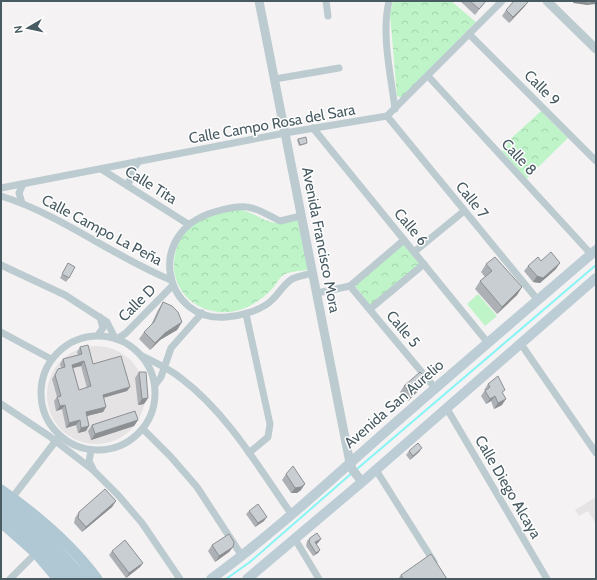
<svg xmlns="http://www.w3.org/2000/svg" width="597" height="580" font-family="Cabin,sans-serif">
<defs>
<pattern id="park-crowns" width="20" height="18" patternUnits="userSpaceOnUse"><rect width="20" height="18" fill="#bef4c8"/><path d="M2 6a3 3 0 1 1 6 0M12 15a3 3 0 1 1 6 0" fill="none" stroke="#a5d3ae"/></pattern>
</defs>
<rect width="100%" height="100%" fill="#f5f2f3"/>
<!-- education -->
<g fill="#e6e3e5">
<circle cx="96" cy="395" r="49"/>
<polygon points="596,497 596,524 588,511 579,516 575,510"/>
</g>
<!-- grass -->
<polygon fill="#bef4c8" points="478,294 497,316 485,326 467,304"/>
<!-- park -->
<g fill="url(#park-crowns)">
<polygon points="393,1 451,1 476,22 402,98 397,96 390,14"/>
<polygon points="541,111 568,138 526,179 502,151 508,145 506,143"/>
<path d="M 239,209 C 262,215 274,232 297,217 L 308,270 C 301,271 289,271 282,276 C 278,280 275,286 271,290 C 257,304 239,314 219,312 C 187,309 167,281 176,250 C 178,243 181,236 186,231 C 199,217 221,213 239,209 Z"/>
<polygon points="403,244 420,264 370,305 354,285"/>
</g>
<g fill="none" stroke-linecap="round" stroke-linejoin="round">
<!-- stream -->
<g stroke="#87f4f5" stroke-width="2">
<polyline points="357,469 596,265"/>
<polyline points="226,579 250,562 352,473"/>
</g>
<!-- minor -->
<g stroke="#bccbd0" stroke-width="7">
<polyline points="326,1 328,16"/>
<path d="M 389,1 C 381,34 391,76 395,109"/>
<polyline points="469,34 596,161"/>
<polyline points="428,76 591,254"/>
<polyline points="275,79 339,68"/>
<polyline points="387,116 537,299"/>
<polyline points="313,128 488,343"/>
<polyline points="101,169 188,224"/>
<polyline points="128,186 132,171 139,161"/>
<polyline points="1,188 285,133 387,116 502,1"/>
<path d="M 1,196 C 62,215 112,256 171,280"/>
<polyline points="22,203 19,193 23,184"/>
<path d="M 301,216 L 280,221 C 250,205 246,203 214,212 C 143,233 165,323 226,317 C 241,316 263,310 273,299 C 280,292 284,284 292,279 C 298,276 306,275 313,273"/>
<polyline points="414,252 464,211"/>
<polyline points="1,265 65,295 99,317 107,322 115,338"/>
<polyline points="350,286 435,388"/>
<polyline points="317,293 350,286 404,240"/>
<polyline points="370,309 424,264"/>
<polyline points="246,314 270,424 268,437 249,453"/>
<polyline points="1,332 51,359"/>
<polyline points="98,335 103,328 100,317"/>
<circle cx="98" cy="393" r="57"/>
<polyline points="117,339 126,333 173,285"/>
<polyline points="521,344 596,453"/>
<path d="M 142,356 C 156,363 170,369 182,379 C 228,414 259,468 292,515"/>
<polyline points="155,385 161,377 171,348 202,313"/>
<polyline points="1,404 49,436 93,470 118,495 142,523 180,579"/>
<polyline points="446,407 547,579"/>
<polyline points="143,429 171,457 197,487 242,556"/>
<polyline points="91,451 89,461 93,469"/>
<polyline points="376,470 434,562"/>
<polyline points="12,498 58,438"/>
<polyline points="295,539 319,579"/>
<polyline points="10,579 36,553"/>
</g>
<!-- tertiary -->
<g stroke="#bccbd0" stroke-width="9">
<polyline points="259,1 350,463 352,469 362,482"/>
<polyline points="547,1 596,49"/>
</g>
<!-- secondary -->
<g stroke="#bdcdd5" stroke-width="10">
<path d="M 211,579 C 278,530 338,473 401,418 C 465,362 531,306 596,250"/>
<polyline points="247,579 362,482 596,278"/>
</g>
<!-- primary -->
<g stroke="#b0c8d3" stroke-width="11">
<path d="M 1,490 C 37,515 71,544 97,579"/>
<polyline points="1,500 38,529 84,579"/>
<polyline points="1,511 44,548 70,579"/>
<polyline points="1,522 36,553 58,579"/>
</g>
</g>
<!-- wall -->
<g fill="#adb1b5" fill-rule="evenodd">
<polygon points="460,1 486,1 475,15"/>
<polygon points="525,6 509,23 502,16 506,10"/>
<polygon points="298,139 306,144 299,146 297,140"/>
<polygon points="541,261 556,269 540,283 533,282 524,271 528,266"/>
<polygon points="68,263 69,278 66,282 60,278"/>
<polygon points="486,264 522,287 517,295 497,314 475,289 480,281 485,277 481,272"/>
<polygon points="163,302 182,322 177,330 160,340 150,350 139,339 144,332 151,325 158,310"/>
<path d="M 80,347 L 93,364 L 130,387 L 127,391 L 103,398 L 106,407 L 103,412 L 87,416 L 86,431 L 78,433 L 76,425 L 66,428 L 62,409 L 56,411 L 54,401 L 57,397 L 52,379 L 58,369 L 61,368 L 60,364 L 63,359 L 78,355 L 77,352 ZM 81,366 L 87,388 L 79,390 L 73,368 Z"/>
<polygon points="139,372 148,398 144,404 138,405 135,378"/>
<polygon points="424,384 420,389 408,401 400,392 404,386"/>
<polygon points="488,384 503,394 502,405 494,409 491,401 486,404 481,396 485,390 484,390"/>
<polygon points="138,420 134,426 91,440 88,431 92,425"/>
<polygon points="422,448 419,452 410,460 406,455 409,451"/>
<polygon points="286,474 301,490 297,493 291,493 282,480"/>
<polygon points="116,501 112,507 82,532 74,523 75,518 79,512"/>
<polygon points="249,511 264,521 255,527 246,514"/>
<polygon points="310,538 318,543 316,544 320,550 318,553 313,556 306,546 307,541"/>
<polygon points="212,545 233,547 229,552 215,562 208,551"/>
<polygon points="112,551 143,563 140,567 126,578 109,555"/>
<polygon points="401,575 447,579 398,579"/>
</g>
<!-- shaded-wall -->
<g fill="#8d9093">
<polygon points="529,1 525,6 509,23 513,17"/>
<polygon points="574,1 596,2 596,4 587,5 573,3"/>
<polygon points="560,263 556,269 540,283 533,282 537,276"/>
<polygon points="522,287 517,295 497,314 502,307"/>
<polygon points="182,322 177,330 160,340 150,350 155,343 165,333"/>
<polygon points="84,361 81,366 68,369 72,365"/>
<polygon points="424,384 420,389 408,401 412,395"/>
<polygon points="130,387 127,391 99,399 103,395"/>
<polygon points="495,396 491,401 486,404 490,399"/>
<polygon points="148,398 144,404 138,405 142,399"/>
<polygon points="506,399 502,405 494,409 498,403"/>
<polygon points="65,405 62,409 56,411 60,406"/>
<polygon points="106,407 103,412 83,417 86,412"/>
<polygon points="80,420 76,425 66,428 69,423"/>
<polygon points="138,420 134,426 91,440 95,434"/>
<polygon points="89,426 86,431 78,433 81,428"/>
<polygon points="422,448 419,452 410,460 413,456"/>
<polygon points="305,484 301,490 297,493 291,493 295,488"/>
<polygon points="116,501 112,507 82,532 86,527"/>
<polygon points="267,517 264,521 255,527 258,523"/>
<polygon points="321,539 318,543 313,546 315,542"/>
<polygon points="233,547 229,552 215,562 219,556"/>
<polygon points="320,550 318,553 313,556 316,553"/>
<polygon points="143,563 140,567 126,578 129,573"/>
</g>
<!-- building -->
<g fill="#c9ced2" stroke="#8d9093" fill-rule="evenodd">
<polygon points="470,1 486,1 479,9"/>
<polygon points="514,1 529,1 513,17 506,10"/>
<polygon points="576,1 596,1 596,2 588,3"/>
<polygon points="306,137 307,143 300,145 298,139"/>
<polygon points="551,252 560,263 543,278 537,276 528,266 538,257 541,261"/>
<polygon points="495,257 522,287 502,307 480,281 492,271 486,264"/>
<polygon points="68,263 75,267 69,278 62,274"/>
<polygon points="163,302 172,306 178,312 182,322 165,333 155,343 144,332 154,322"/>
<path d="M 88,345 L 93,364 L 121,356 L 130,387 L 103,395 L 106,407 L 86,412 L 89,426 L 81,428 L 80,420 L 69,423 L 65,405 L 60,406 L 57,397 L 61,396 L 55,375 L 58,369 L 65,367 L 63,359 L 82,354 L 80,347 ZM 84,361 L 91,386 L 79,390 L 72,365 Z"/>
<polygon points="139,372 146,372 148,398 142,399"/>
<polygon points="420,372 425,377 424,384 412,395 404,386"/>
<polygon points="498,376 505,390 502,392 506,399 498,403 495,396 490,399 485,391 490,387 488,384"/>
<polygon points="135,411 138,420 95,434 92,425"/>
<polygon points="418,443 422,448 413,456 409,451"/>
<polygon points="293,466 305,484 301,487 295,488 286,474"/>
<polygon points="105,489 116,501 86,527 78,518 79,512"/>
<polygon points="258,504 267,517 258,523 249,511"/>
<polygon points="317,533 321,539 315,542 320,550 316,553 309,542 310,538"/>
<polygon points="229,534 234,542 233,547 219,556 212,545"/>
<polygon points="125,540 143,563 129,573 112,551"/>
<polygon points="431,554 447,579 403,579 401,575"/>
</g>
<g text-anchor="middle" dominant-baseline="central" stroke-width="3" stroke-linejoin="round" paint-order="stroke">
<!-- street labels -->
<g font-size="15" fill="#485b62" stroke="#fff">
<text transform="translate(542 88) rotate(45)">Calle 9</text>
<text transform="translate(272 124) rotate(-10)">Calle Campo Rosa del Sara</text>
<text transform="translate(519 157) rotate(47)">Calle 8</text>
<text transform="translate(151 185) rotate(32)">Calle Tita</text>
<text transform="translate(472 200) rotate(51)">Calle 7</text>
<text transform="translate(411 227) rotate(50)">Calle 6</text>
<text transform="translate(102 230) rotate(28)">Calle Campo La Peña</text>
<text transform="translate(321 240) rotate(79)">Avenida Francisco Mora</text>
<text transform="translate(137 303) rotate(-45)">Calle D</text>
<text transform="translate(403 329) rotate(50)">Calle 5</text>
<text transform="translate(394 404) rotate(-41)">Avenida San Aurelio</text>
<text transform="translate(508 487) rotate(60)">Calle Diego Alcaya</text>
</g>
</g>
<!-- border -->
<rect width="597" height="580" fill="none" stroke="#485b62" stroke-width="4"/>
<!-- north arrow -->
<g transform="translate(28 28) rotate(261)" stroke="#ffffff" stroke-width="3" paint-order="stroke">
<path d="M0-3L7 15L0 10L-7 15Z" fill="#485b62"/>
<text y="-6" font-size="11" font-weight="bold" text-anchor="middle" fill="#485b62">N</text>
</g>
</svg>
